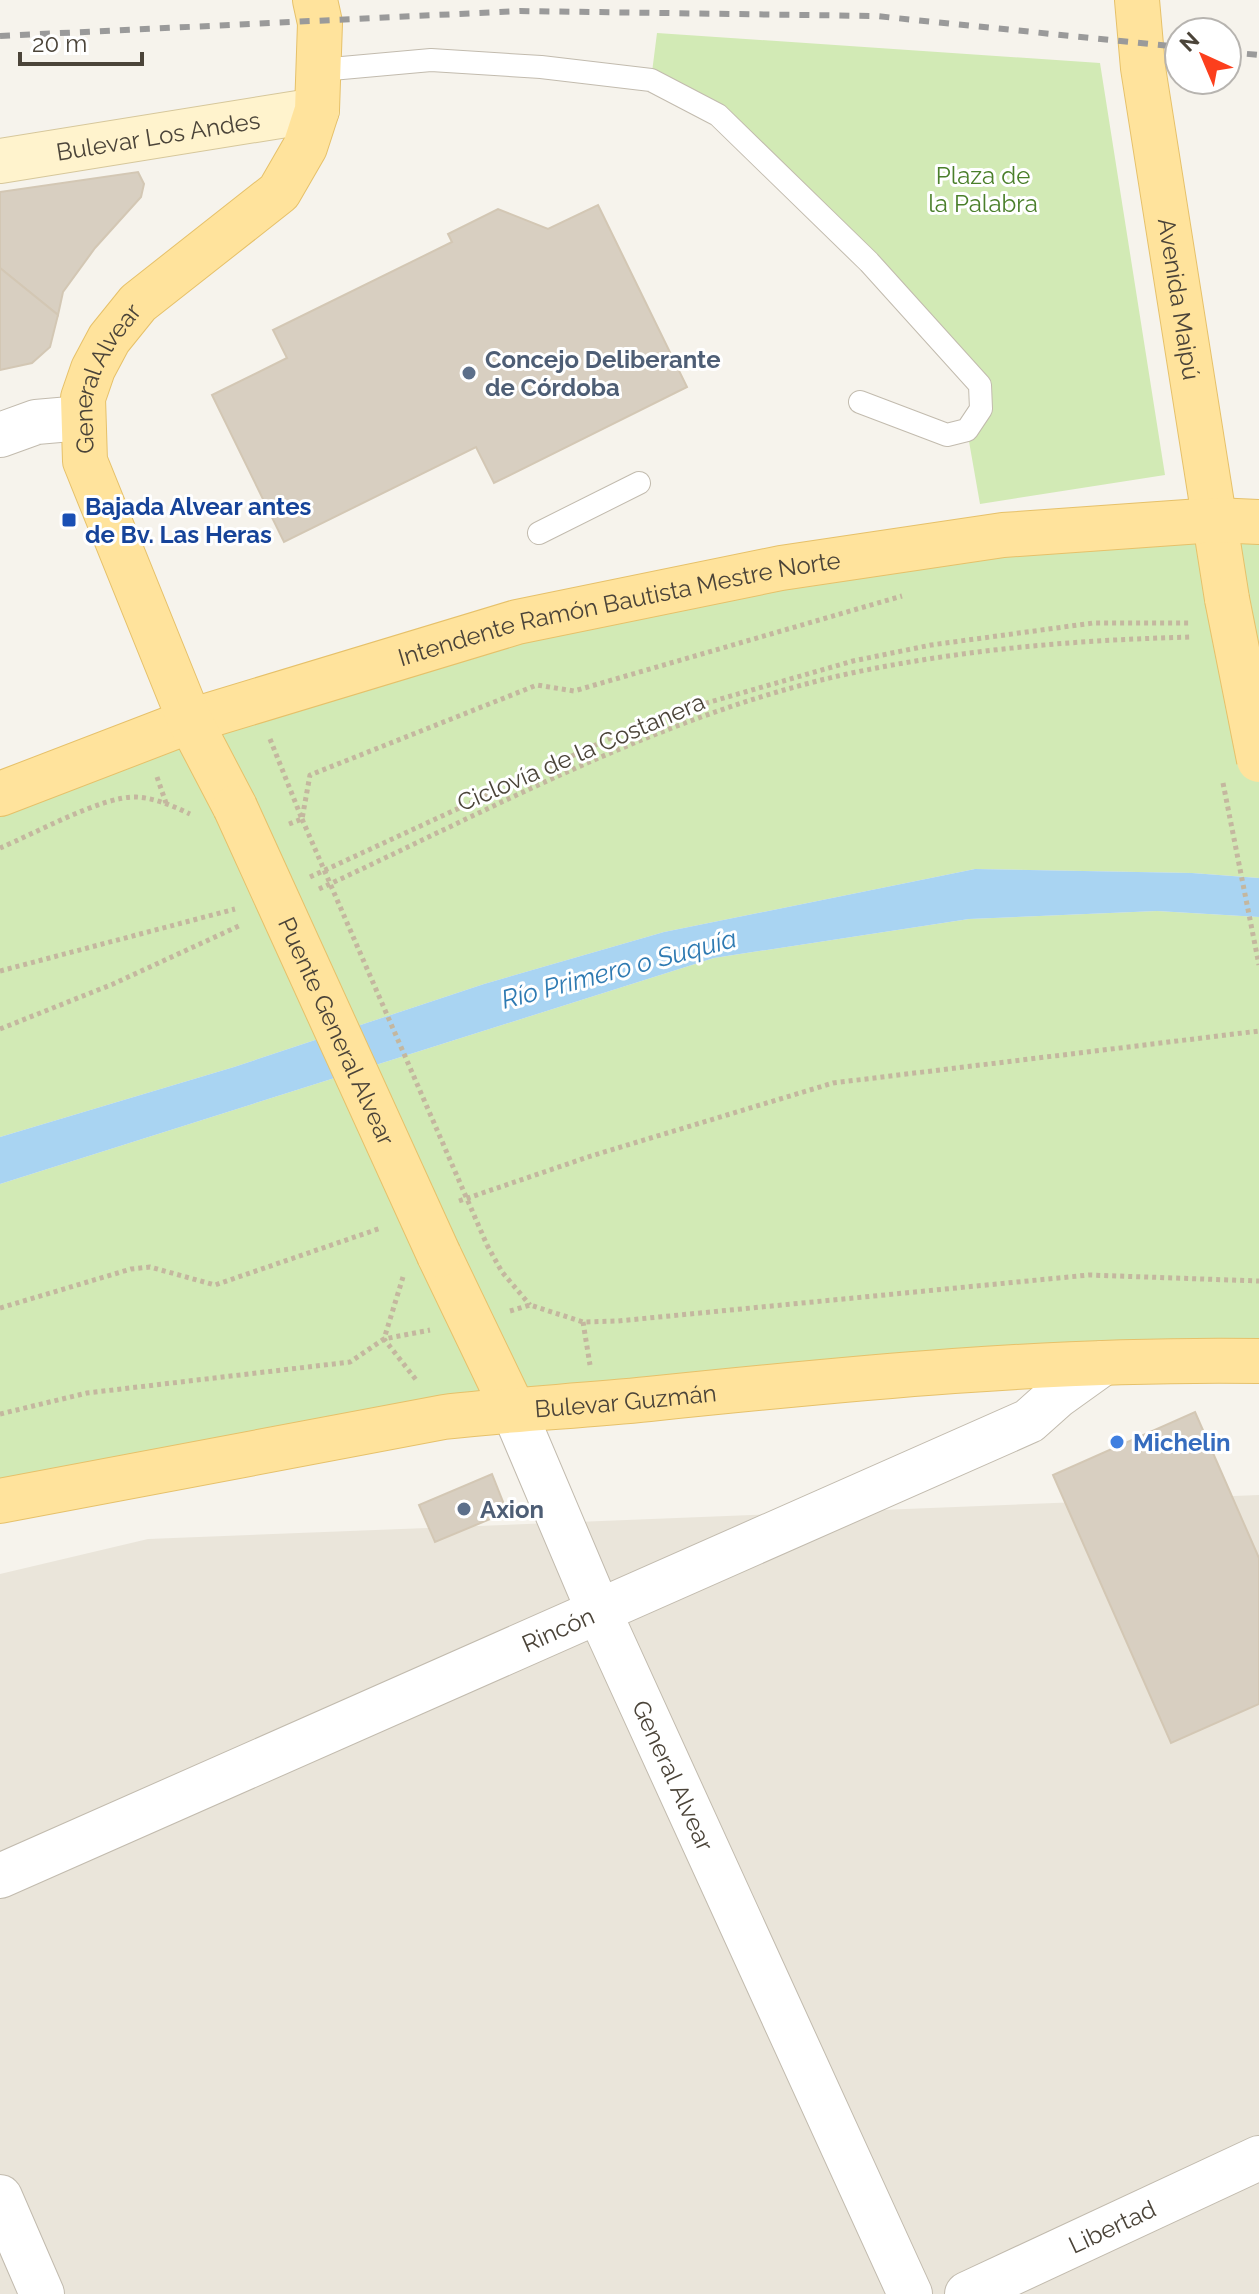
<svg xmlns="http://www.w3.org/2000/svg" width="1259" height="2294" font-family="Raleway,sans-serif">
<rect width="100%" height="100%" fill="#f6f3ec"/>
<!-- residential -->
<polygon fill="#eae5da" points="1259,1495 1259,2294 0,2294 0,1574 148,1539"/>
<!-- green -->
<g fill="#d2eab5">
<polygon points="657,33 1100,63 1165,475 980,504 967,430 980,384 718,115 651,80"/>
<polygon points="1259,522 1259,878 1192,873 975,869 664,932 484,984 234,1067 0,1137 0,794 517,622"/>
<polygon points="1157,911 1259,917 1259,1361 903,1374 0,1501 0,1184 714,958 969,919"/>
</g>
<!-- water -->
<polygon fill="#a9d4f2" points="975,869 1192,873 1259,878 1259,917 1157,911 969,919 714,958 0,1184 0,1137 234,1067 484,984 664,932"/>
<!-- building -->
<g fill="#d8cfc1" stroke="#d3c7b4" stroke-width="2">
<polygon points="138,172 144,184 141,197 95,248 63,292 58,315 0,268 0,192"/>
<polygon points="598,205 687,387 494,483 476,447 284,542 212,395 287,358 273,330 452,242 448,234 498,209 548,229"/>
<polygon points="0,268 58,315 50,347 32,363 0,370"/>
<polygon points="1195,1412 1259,1558 1259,1704 1171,1743 1053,1475"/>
<polygon points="492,1474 507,1512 435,1542 419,1505"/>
</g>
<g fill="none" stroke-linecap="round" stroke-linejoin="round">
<defs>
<g id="service">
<polyline points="320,70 431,60 541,67 651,80 718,115 869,262 980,385 981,409 967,430 947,435 860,402"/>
<polyline points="539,533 639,483"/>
</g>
<g id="minor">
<polyline points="0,435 36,422 82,418"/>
<path id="s1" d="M 513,1409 L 599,1612 L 910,2294"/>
<path id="s2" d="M 0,1876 L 1029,1421 L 1057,1396 L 1103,1363"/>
<polyline points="0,2197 42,2294"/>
<path id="s3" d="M 967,2294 L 1259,2158"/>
</g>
<g id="secondary">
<path id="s4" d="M 0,161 L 317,110"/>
</g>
<g id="primary">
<path id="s5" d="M 1137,0 L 1143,68 L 1227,599"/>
<path id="s6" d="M 0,794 L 190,721 L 517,622 L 781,568 L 1003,535 L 1215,520 L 1259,522"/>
<path id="s7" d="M 235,807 L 190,721 L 85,461 L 83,398 L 93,369 L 109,339 L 138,303 L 279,192 L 305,147 L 317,110 L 320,23 L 315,0"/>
<polyline points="439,1255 513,1409"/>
<path id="s8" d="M 0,1501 L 444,1417 C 513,1409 581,1406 649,1399 C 852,1378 1055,1358 1259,1361"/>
</g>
</defs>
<!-- service casing -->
<use href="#service" stroke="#c2bbae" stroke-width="24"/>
<!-- minor casing -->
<use href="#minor" stroke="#c2bbae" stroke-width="46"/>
<!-- secondary casing -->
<use href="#secondary" stroke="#d6c79b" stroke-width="46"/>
<!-- primary casing -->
<use href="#primary" stroke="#e6c16a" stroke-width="46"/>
<!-- path -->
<g stroke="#c4b79f" stroke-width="5" stroke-dasharray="4 4" stroke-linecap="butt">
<polyline points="270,739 302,819"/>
<polyline points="157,777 166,803"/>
<polyline points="289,824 302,819 310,775 537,685 574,691 902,596"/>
<path d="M 0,848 C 34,834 102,796 136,797 C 155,798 173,806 190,814"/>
<polyline points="310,877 628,730 689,708 853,661 931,645 1093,623 1190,623"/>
<path d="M 319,889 C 488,811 656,718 838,676 C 955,650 1072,640 1192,637"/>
<polyline points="0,971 235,909"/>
<polyline points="0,1029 113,984 241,925"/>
<polyline points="459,1201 591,1156 833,1083 1259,1031"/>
<polyline points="487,1245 502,1272 530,1305"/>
<polyline points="403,1277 384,1339 417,1381"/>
<polyline points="0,1308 131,1269 150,1267 215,1285 381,1228"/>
<polyline points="510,1311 530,1305 583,1322 618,1321 1089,1275 1259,1281"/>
<polyline points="583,1322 590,1365"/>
<polyline points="0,1414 87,1393 350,1362 384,1339 430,1330"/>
</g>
<!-- service -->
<use href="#service" stroke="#fff" stroke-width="22"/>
<!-- minor -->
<use href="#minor" stroke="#fff" stroke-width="44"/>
<!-- secondary -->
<use href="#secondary" stroke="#fff3cd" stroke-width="44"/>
<!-- primary -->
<use href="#primary" stroke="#ffe39c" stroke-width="44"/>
<!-- rail -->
<g stroke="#9a9a9a" stroke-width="6" stroke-dasharray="10 10" stroke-linecap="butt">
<polyline points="0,36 520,11 876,16 1179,47"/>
<polyline points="1227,52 1259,55"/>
</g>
<defs>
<g id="primary-bridge">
<polyline points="1227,599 1259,760"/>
<path id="s9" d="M 235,807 L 439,1255"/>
</g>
</defs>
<!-- primary-bridge casing -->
<use href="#primary-bridge" stroke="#e6c16a" stroke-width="46" stroke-linecap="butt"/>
<!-- path-bridge -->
<g stroke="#c4b79f" stroke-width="5" stroke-dasharray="4 4" stroke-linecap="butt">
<polyline points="1223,783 1259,965"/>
<polyline points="302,819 487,1245"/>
</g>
<!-- primary-bridge -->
<use href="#primary-bridge" stroke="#ffe39c" stroke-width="44"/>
</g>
<!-- markers -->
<g fill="#5c6f8a" stroke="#fff" stroke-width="3">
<circle cx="469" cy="373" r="8"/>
<circle cx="464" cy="1509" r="8"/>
</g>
<rect fill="#1a4fb4" stroke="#fff" stroke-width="3" x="61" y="512" width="16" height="16" rx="4"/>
<circle fill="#3f7fe0" stroke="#fff" stroke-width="3" cx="1117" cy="1442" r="8"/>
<g text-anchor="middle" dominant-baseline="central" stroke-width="6" stroke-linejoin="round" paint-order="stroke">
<!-- street labels -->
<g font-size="24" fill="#4b4439" stroke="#fff">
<text stroke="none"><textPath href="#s4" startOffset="160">Bulevar Los Andes</textPath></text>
<text stroke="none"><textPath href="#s5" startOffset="302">Avenida Maipú</textPath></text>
<text stroke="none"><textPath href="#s7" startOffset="466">General Alvear</textPath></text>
<text stroke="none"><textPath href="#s6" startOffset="648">Intendente Ramón Bautista Mestre Norte</textPath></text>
<text transform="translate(581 752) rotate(-23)">Ciclovía de la Costanera</text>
<text stroke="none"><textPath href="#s9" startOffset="246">Puente General Alvear</textPath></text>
<text stroke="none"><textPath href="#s8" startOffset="634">Bulevar Guzmán</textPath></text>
<text stroke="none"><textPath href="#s2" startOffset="610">Rincón</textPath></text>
<text stroke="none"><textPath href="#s1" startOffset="400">General Alvear</textPath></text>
<text stroke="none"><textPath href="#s3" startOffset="160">Libertad</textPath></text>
</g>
<!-- park labels -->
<g font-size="24" fill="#4a7f2a" stroke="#fff">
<text x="983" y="175">Plaza de<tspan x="983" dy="28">la Palabra</tspan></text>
</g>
<!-- service labels -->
<g font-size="24" font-weight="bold" fill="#4e5e75" stroke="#fff" text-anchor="start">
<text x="485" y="359">Concejo Deliberante<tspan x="485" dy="28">de Córdoba</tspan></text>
<text x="480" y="1509">Axion</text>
</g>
<!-- transit labels -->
<g font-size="24" font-weight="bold" fill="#164399" stroke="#fff" text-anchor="start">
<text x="85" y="506">Bajada Alvear antes<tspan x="85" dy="28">de Bv. Las Heras</tspan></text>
</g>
<!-- shop labels -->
<g font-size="24" font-weight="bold" fill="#366cbe" stroke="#fff" text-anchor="start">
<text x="1133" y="1442">Michelin</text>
</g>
<!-- water labels -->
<g font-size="26" font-style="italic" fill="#2e7ab2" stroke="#fff">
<text transform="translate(619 969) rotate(-15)">Río Primero o Suquía</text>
</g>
</g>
<!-- north arrow -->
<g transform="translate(1203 56) rotate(316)"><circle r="38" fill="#ffffff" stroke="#b7b4b0" stroke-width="2"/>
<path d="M0-6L14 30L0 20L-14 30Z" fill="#fc3f1d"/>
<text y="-12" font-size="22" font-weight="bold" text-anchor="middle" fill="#4b4439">N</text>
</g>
<!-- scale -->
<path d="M20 52v12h122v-12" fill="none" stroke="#4b4439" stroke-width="4"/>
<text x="32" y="52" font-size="24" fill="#4b4439" stroke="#ffffff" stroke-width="6" paint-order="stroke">20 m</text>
</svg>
